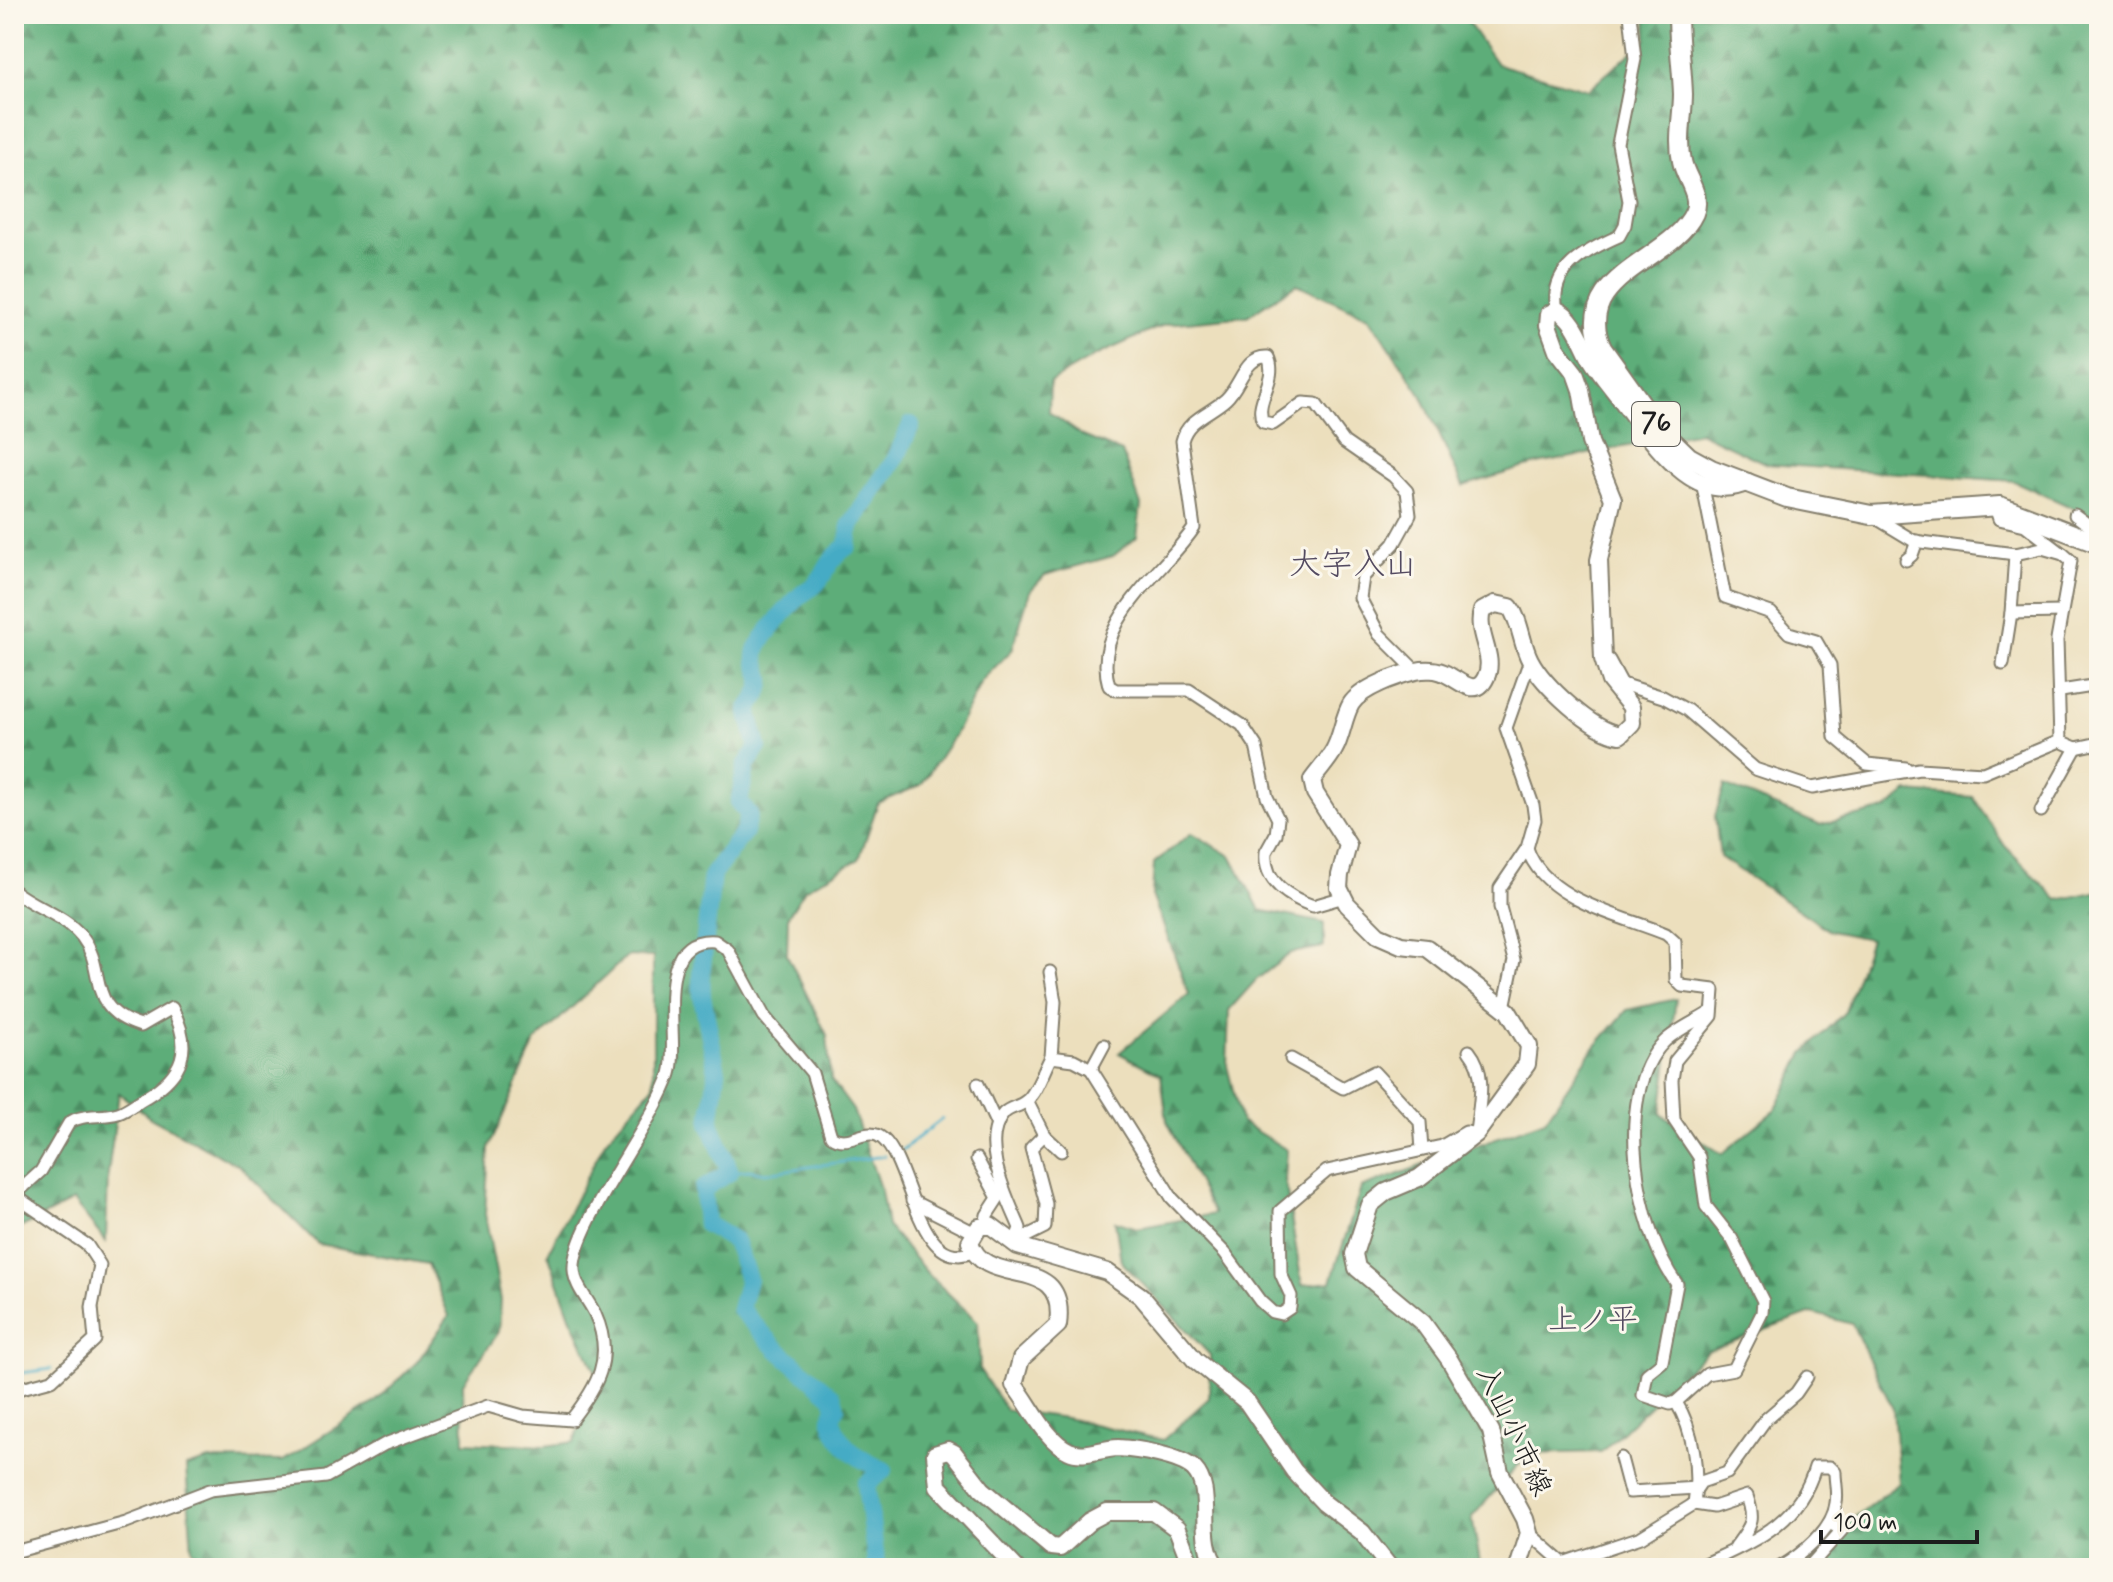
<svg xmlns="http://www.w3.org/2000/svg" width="2113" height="1582" font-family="Mynerve,'Klee One',sans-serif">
<defs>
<pattern id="forest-firs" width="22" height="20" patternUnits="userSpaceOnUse" patternTransform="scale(2)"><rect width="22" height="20" fill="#5dad79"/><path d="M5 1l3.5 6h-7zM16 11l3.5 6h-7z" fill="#4c8c62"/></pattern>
</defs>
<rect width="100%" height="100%" fill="#fbf7ec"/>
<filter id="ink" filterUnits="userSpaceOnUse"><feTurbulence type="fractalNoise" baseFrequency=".0125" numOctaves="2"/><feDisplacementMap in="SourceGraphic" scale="16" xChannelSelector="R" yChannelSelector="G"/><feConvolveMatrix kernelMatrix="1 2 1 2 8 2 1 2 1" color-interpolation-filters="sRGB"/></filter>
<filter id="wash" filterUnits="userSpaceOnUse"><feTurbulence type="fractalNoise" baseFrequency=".006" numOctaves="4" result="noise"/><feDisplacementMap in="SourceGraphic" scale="32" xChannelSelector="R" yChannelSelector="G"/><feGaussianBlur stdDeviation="1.8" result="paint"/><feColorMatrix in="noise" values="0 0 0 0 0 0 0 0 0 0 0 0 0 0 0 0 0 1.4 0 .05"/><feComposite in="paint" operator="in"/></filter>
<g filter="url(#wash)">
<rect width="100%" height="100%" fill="#ecdfbd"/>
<!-- forest -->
<path fill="url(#forest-firs)" stroke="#3c644a" stroke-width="2" fill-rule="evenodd" d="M 14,14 L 1462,14 L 1497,64 L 1588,90 L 1647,39 L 1646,14 L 2099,14 L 2099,520 L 2014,481 L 1767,464 L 1699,432 L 1532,465 L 1463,486 L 1420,392 L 1369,317 L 1297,284 L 1247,316 L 1166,324 L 1095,356 L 1050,382 L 1049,412 L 1083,436 L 1122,452 L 1141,505 L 1137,537 L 1113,556 L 1045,575 L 1030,591 L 1012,650 L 982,680 L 955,734 L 921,785 L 878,803 L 859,859 L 805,889 L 788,916 L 787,955 L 827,1035 L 831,1080 L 853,1110 L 881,1191 L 887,1226 L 928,1274 L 978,1322 L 980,1370 L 1006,1410 L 1066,1418 L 1163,1440 L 1209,1398 L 1210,1355 L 1121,1261 L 1115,1221 L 1137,1228 L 1214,1214 L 1167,1121 L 1161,1075 L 1119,1053 L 1189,994 L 1152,895 L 1154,863 L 1192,833 L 1231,856 L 1260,910 L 1324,923 L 1324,947 L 1291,953 L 1256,980 L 1229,1010 L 1227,1066 L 1241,1122 L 1287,1150 L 1285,1180 L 1302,1285 L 1331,1282 L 1361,1188 L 1545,1120 L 1594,1048 L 1627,1010 L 1676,999 L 1661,1114 L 1722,1154 L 1776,1109 L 1804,1053 L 1845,1012 L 1870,939 L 1830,931 L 1720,857 L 1715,816 L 1725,785 L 1819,825 L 1887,809 L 1908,792 L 1973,797 L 2005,846 L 2058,900 L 2099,891 L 2099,1568 L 1789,1568 L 1899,1483 L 1893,1409 L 1852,1324 L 1812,1313 L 1707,1351 L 1601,1452 L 1528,1454 L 1472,1517 L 1481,1568 L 220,1568 L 192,1550 L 186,1467 L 209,1460 L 283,1461 L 374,1403 L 417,1362 L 449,1316 L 428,1264 L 318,1244 L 240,1166 L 150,1118 L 119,1093 L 108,1173 L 106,1242 L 73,1201 L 14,1231 ZM 627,956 L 653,957 L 653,1086 L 605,1141 L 548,1253 L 570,1316 L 599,1379 L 574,1442 L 545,1446 L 464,1442 L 463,1383 L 499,1332 L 501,1300 L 485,1214 L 489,1148 L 535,1042 Z"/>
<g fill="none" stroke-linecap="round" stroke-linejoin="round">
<!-- stream -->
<g stroke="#45abc5" stroke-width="3">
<polyline points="902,1150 942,1119"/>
<polyline points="730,1172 749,1170 766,1173 884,1156"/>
<polyline points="14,1374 51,1369"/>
</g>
<!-- river -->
<g stroke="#45abc5" stroke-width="18">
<path d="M 877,1568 L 866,1484 L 884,1470 C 857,1459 839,1446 831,1418 L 836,1408 L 833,1397 L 777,1349 L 740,1309 L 748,1279 L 735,1241 L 706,1224 L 703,1189 L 730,1172 L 710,1123 L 717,1072 L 702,996 L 701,975 L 712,875 L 744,832 L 749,814 L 739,803 L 746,766 L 758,747 L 748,710 C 779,670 748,674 758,647 C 762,637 793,602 802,594 C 807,590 813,588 817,583 C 830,567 828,559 848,546 L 850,526 L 896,458 L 911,425"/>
<polyline points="2091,1568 2099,1542"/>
</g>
</g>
</g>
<g filter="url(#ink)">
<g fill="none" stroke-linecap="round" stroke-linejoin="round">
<defs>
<g id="minor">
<path d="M 1557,310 C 1548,269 1587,250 1619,236 L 1625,225 L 1629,201 L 1618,144 L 1635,59 L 1630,14"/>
<polyline points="1702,482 1725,597 1771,613 1789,633 1816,641 1830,665 1835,737 1867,764 1906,768"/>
<polyline points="1995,507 1999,519 2025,525 2063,554"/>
<polyline points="1871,515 1914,541 2015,554 2042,548 2063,554 2071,561 2057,640 2060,741"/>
<polyline points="2075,515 2099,533"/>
<polyline points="2015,554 2011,613 2062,612"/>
<polyline points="1906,560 1912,555 1917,541"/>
<polyline points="1609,660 1622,684 1663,697 1687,710 1755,769 1812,788 1919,769 1983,773 2060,741"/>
<polyline points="2003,664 2011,613"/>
<polyline points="2061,691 2099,685"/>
<polyline points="2060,741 2076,748 2099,743"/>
<polyline points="2041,811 2076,748"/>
<path d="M 1527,848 C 1544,900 1620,915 1666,934 L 1675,942 L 1676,980 L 1682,986 L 1714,990 L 1712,1016 L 1675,1061 L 1672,1080 L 1674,1120 L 1699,1157 L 1706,1206 L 1732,1239 L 1763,1301 L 1762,1313 L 1734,1369 L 1707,1374 L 1676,1402 C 1694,1431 1699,1470 1694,1504 L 1641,1537 L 1563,1563 L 1529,1533"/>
<path d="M 14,891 C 35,908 65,915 82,937 C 108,970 83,1008 141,1026 L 172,1008 C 193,1048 184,1074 146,1097 C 137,1102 128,1110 118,1113 C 102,1118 82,1113 69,1123 L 41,1171 L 19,1191 L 18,1196 L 24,1202 L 87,1245 L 100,1265 L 92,1307 L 95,1340 L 52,1380 L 14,1390"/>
<path d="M 1344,897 L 1313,906 C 1289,897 1263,882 1266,852 L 1276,834 L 1278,819 L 1267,797 L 1256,746 L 1242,725 L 1189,690 L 1116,690 L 1109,686 C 1090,621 1163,574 1194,528 L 1182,441 C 1187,419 1211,413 1226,399 C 1241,385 1245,355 1268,357 C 1279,380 1253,401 1263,422 L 1273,424 L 1303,403 L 1316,404 L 1344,442 L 1393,476 L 1407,491 L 1410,515 L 1394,544 L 1363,577 L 1360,598 L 1379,634 L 1416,671"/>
<polyline points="1050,972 1055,1002 1051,1057"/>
<polyline points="1504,1008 1514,960 1500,907 1500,888 1527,848 1535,820 1533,805 1506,728 1530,660"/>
<polyline points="1291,1059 1343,1088 1374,1072 1420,1122 1422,1150"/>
<polyline points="1091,1069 1104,1045"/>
<polyline points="978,1084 997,1125"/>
<polyline points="1044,1135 1061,1151"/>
<polyline points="977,1159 998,1198 987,1215 985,1226"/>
<polyline points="912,1201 973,1232"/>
<path d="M 1015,1242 L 1020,1228 C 1008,1199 978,1142 1004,1113 C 1010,1107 1019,1107 1026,1101 C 1037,1093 1044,1069 1051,1057 L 1074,1060 L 1091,1069 L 1172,1198 L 1225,1253 L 1260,1301 L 1272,1312 L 1281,1314 L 1290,1308 L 1291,1296 L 1281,1274 L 1280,1211 L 1327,1171 L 1442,1146 L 1466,1132 L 1476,1134 C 1478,1106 1489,1076 1469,1051"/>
<polyline points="1015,1242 1045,1227 1046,1204 1031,1148 1044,1135 1027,1101"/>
<path d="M 1676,1402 L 1670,1404 L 1643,1395 L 1647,1374 L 1662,1362 L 1677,1284 C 1637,1231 1612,1094 1664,1042 C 1676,1030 1697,1021 1711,1012"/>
<polyline points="1621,1458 1630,1492 1697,1488 1701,1482 1727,1473 1766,1419 1796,1393 1807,1377"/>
<path d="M 1694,1504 L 1714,1507 L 1747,1496 C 1756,1522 1751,1525 1736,1546"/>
<path d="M 14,1552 L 126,1522 L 210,1490 L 326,1477 L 385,1444 L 488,1406 L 523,1416 L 571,1420 C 597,1387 615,1358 595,1314 C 588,1299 575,1287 574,1270 C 571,1227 654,1124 670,1074 C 681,1039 649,936 715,941 L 728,950 L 764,1016 L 812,1073 L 831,1136 C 849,1149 867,1124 883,1139 C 912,1164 917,1274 973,1252"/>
<path d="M 1697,1568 C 1748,1543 1798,1527 1815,1467 L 1830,1467 L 1835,1472 C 1835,1482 1838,1494 1836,1503 C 1833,1530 1801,1555 1779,1568"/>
<polyline points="1808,1568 1842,1530 1829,1523"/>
</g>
<g id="secondary">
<polyline points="1016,1568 938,1486 935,1454 948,1450 954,1453 982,1489 1051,1547 1060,1548 1090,1521 1107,1512 1154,1512 1177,1529 1192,1568"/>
<path d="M 1218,1568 C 1194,1540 1216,1492 1194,1469 C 1180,1456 1137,1449 1118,1448 C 1102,1448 1084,1458 1069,1451 C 1045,1440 1030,1404 1014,1385 L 1021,1359 L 1058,1325 C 1068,1250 985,1292 970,1242 L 979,1227 L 990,1225 L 1018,1246 L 1107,1272 L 1141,1296 L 1195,1360 L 1247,1402 L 1294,1471 L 1324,1503 L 1362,1532 L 1390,1568"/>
<path d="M 1518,1568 L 1529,1533 L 1525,1519 L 1500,1472 L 1491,1431 L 1449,1359 L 1423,1323 L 1357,1268 L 1354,1254 L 1370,1205 L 1386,1192 L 1419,1178 L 1476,1134 L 1527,1064 L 1529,1046 L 1508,1011 L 1444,961 L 1427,948 L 1401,945 L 1378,935 L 1347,904 L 1339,888 L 1340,875 L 1348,845 L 1315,793 L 1312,780 C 1319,770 1328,761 1334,750 C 1342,736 1343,718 1351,704 C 1361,688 1398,675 1416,671 C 1425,669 1438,669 1446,674 C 1459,680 1476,699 1486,677 C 1496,656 1475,633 1482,611 L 1495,604 L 1510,607 C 1521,622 1521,643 1530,660 C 1543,685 1592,731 1620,735 L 1632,723 L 1631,707 L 1610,681 L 1603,659 L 1599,560 L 1613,499 L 1590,442 L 1581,390 L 1575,373 L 1557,350 L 1548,325 L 1549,314 L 1557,310 C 1574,317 1582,343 1591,359 C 1602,377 1616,392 1628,409 C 1655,444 1695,507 1748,482"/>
</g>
<path id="primary" d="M 1678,14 C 1678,41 1682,67 1683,94 C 1683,115 1677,139 1682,161 C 1685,178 1702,195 1694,213 C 1672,261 1570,276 1602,348 L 1659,428 L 1689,457 L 1711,469 L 1787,498 L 1871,515 L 2000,506 L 2099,544"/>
</defs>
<!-- minor casing -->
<use href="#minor" stroke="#847e6c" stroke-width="15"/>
<!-- secondary casing -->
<use href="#secondary" stroke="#847e6c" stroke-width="20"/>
<!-- primary casing -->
<use href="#primary" stroke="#847e6c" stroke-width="22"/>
<!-- minor -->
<use href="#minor" stroke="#fff" stroke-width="11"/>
<!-- secondary -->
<use href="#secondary" stroke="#fff" stroke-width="16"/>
<!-- primary -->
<use href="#primary" stroke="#fff" stroke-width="18"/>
</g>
</g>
<g text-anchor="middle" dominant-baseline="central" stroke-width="6" stroke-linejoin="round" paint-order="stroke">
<!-- shield labels -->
<rect fill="#fbf7ec" stroke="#5f5e5a" stroke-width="2" x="1632" y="402" width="48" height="44" rx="6"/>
<g font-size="26" font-weight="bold" fill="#1c1c1c">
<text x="1656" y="424">76</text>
</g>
<!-- street labels -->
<g font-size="28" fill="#1c1c1c" stroke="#fbf7ec">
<text transform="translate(1513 1431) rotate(65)">入山小市線</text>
</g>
<!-- neighbourhood labels -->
<g font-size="30" fill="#544b61" stroke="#fbf7ec">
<text x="1593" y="1320">上ノ平</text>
</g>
<!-- quarter labels -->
<g font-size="32" fill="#544b61" stroke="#fbf7ec">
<text x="1353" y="565">大字入山</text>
</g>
</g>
<!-- margin -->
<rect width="2113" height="1582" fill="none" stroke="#fbf7ec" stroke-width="48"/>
<!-- scale -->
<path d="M1821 1530v12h156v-12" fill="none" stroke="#1c1c1c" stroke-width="4"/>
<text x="1833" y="1530" font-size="24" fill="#1c1c1c" stroke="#fbf7ec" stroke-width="6" paint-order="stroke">100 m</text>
</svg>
